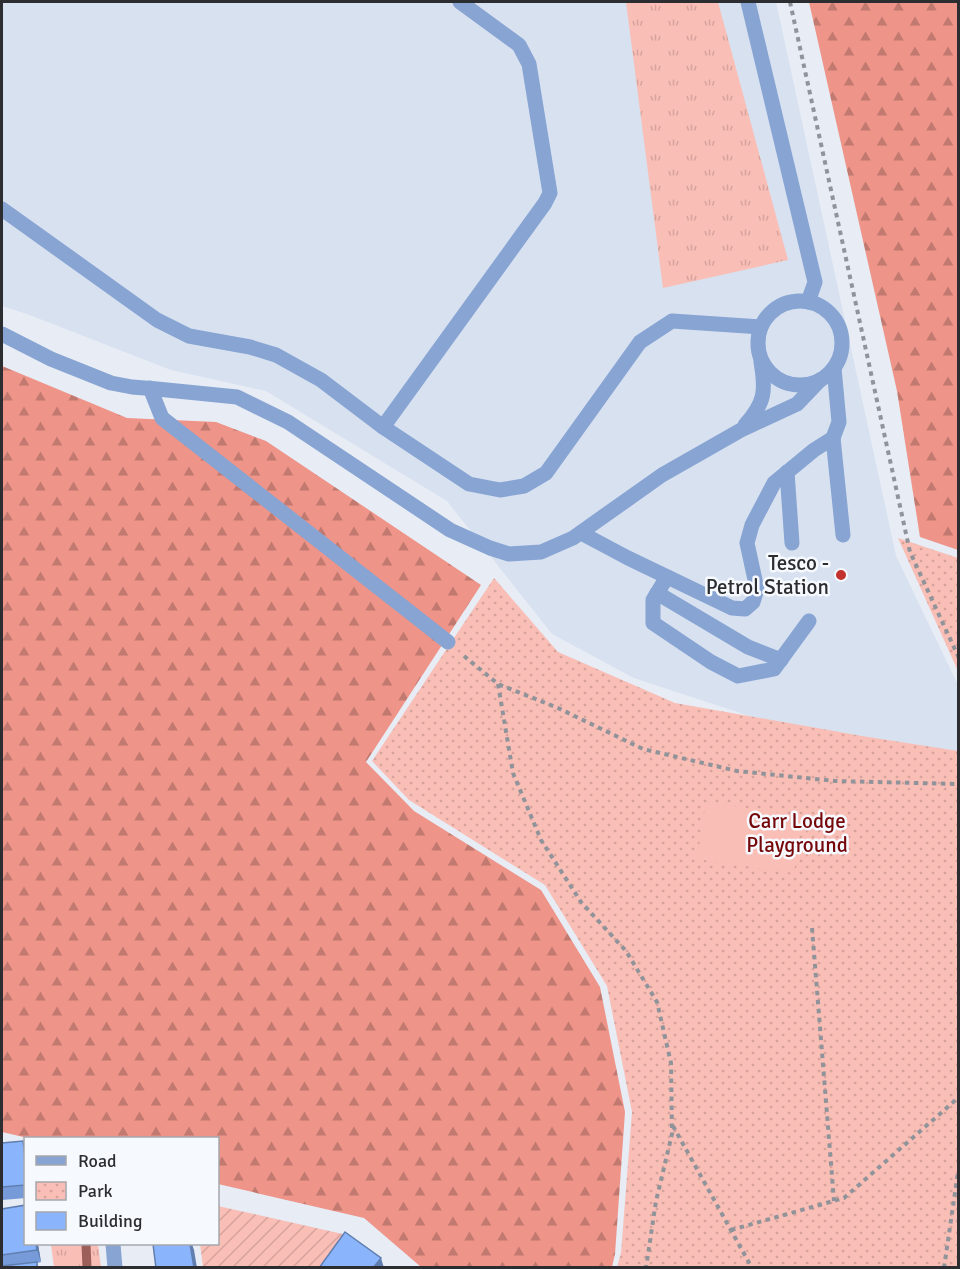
<svg xmlns="http://www.w3.org/2000/svg" width="960" height="1269" font-family="Signika,sans-serif">
<defs>
<pattern id="grass-tufts" width="24" height="20" patternUnits="userSpaceOnUse" patternTransform="scale(1.5)"><rect width="24" height="20" fill="#f9beb6"/><path d="M3 7l-1-3M5 7V3M7 7l1-3M15 17l-1-3M17 17v-4M19 17l1-3" fill="none" stroke="#d6a49d"/></pattern>
<pattern id="forest-firs" width="22" height="20" patternUnits="userSpaceOnUse" patternTransform="scale(1.5)"><rect width="22" height="20" fill="#ee9489"/><path d="M5 1l3.5 6h-7zM16 11l3.5 6h-7z" fill="#c17970"/></pattern>
<pattern id="park-dots" width="8" height="8" patternUnits="userSpaceOnUse" patternTransform="scale(1.5)"><rect width="8" height="8" fill="#f9beb6"/><path d="M2 2h.1M6 6h.1" fill="none" stroke="#d6a49d" stroke-width="1.8" stroke-linecap="round"/></pattern>
<pattern id="garden-furrows" width="10" height="10" patternUnits="userSpaceOnUse" patternTransform="scale(1.5)"><rect width="10" height="10" fill="#f9beb6"/><path d="M-1 1l2-2M0 10L10 0M9 11l2-2" fill="none" stroke="#d6a49d"/></pattern>
</defs>
<rect width="100%" height="100%" fill="#e7ecf5"/>
<!-- built -->
<polygon fill="#d8e1f0" points="2,2 776,2 896,556 958,685 958,752 798,732 634,678 552,634 447,501 266,391 171,370 27,314 2,306"/>
<!-- grass -->
<g fill="url(#grass-tufts)">
<polygon points="626,2 718,2 788,260 663,288"/>
<polygon points="51,1244 98,1244 101,1267 54,1267"/>
</g>
<!-- forest -->
<g fill="url(#forest-firs)">
<polygon points="809,2 958,2 958,550 920,537 897,391"/>
<polygon points="2,366 127,418 216,422 266,441 481,585 366,762 414,811 541,890 600,987 625,1112 615,1254 612,1267 421,1267 364,1218 218,1184 218,1138 28,1138 2,1132"/>
</g>
<!-- park -->
<g fill="url(#park-dots)">
<polygon points="898,538 958,558 958,671"/>
<polygon points="494,578 558,652 675,703 862,736 958,751 958,1267 617,1267 621,1253 632,1112 607,986 545,885 409,800 372,761"/>
</g>
<!-- garden -->
<polygon fill="url(#garden-furrows)" points="218,1206 347,1235 327,1267 203,1267 200,1244 218,1244"/>
<!-- pitch -->
<polygon fill="#f9beb6" points="706,802 802,816 794,873 697,859"/>
<g fill="none" stroke-linecap="round" stroke-linejoin="round">
<!-- stream -->
<polyline stroke="#9c5f59" stroke-width="9" points="86,1244 87,1268"/>
<!-- path -->
<g stroke="#90949a" stroke-width="4" stroke-dasharray="4.5 4.5" stroke-linecap="butt">
<polyline points="790,2 910,552 958,656"/>
<polyline points="464,656 498,684 558,708 643,749 737,771 835,781 958,784"/>
<polyline points="498,684 513,773 541,840 581,902 626,951 657,1002 671,1063 672,1134 656,1201 646,1268"/>
<polyline points="812,928 834,1201"/>
<polyline points="673,1126 752,1268"/>
<polyline points="731,1230 844,1198 958,1098"/>
<polyline points="944,1268 958,1172"/>
</g>
<!-- lane -->
<g stroke="#87a4d3" stroke-width="15">
<polyline points="2,209 157,320 189,336 250,347 276,355 321,380 383,427 469,484 500,490 524,486 546,473 640,342 672,321 761,327"/>
<polyline points="383,427 545,203 550,193 529,64 519,45 460,2"/>
<polyline points="833,438 843,535"/>
<polyline points="787,472 792,543"/>
<polyline points="581,533 628,558 732,608 745,609 753,602 757,589 747,543 752,525 774,483 814,450 833,438 839,422 834,368"/>
<polyline points="667,577 653,600 653,623 711,662 738,676 774,669 809,621"/>
<polyline points="657,593 748,647 781,660"/>
<polyline points="113,1244 115,1268"/>
</g>
<!-- street -->
<g stroke="#87a4d3" stroke-width="15">
<polyline points="748,2 815,282 808,302"/>
<circle cx="800" cy="343" r="42"/>
<polyline points="2,334 51,359 111,383 132,387 157,389 237,397 288,422 450,530 490,548 509,554 541,552 573,538 662,475 741,430 797,404 820,380"/>
<polyline points="150,388 162,418 448,642"/>
<path d="M 745,425 C 765,403 766,391 761,362"/>
</g>
</g>
<!-- wall -->
<g fill="#779bd8">
<polygon points="2,1143 26,1147 26,1198 2,1200"/>
<polygon points="2,1209 38,1244 41,1262 37,1263 39,1268 2,1268"/>
</g>
<!-- shaded-wall -->
<g fill="#617eb0">
<polygon points="23,1141 26,1147 26,1166"/>
<polygon points="36,1244 38,1244 41,1262 37,1250"/>
<polygon points="190,1244 192,1244 194,1250 197,1268 194,1268"/>
<polygon points="381,1258 384,1268 373,1268"/>
</g>
<!-- building -->
<g fill="#8ab4fb" stroke="#617eb0" stroke-width="1.5">
<polygon points="23,1141 26,1166 26,1185 2,1187 2,1143"/>
<polygon points="26,1205 26,1244 36,1244 37,1250 2,1255 2,1209"/>
<polygon points="345,1232 381,1258 373,1268 319,1268"/>
<polygon points="153,1244 190,1244 194,1268 156,1268"/>
<polygon points="37,1262 37,1268 2,1268 2,1266"/>
</g>
<!-- markers -->
<circle fill="#c1332c" stroke="#f6f9fe" stroke-width="2" cx="841" cy="575" r="6"/>
<g text-anchor="middle" dominant-baseline="central" stroke-width="5" stroke-linejoin="round" paint-order="stroke">
<!-- poi labels -->
<g font-size="21" fill="#2b2d30" stroke="#f6f9fe" text-anchor="end">
<text x="829" y="563">Tesco -<tspan x="829" dy="24">Petrol Station</tspan></text>
</g>
<!-- park labels -->
<g font-size="21" fill="#750609" stroke="#f6f9fe">
<text x="797" y="821">Carr Lodge<tspan x="797" dy="24">Playground</tspan></text>
</g>
</g>
<!-- border -->
<rect width="960" height="1269" fill="none" stroke="#2b2d30" stroke-width="6"/>
<!-- legend -->
<rect x="24" y="1137" width="195" height="108" fill="#f6f9fe" stroke="#a5a7ac" stroke-width="1.5"/>
<rect x="36" y="1156" width="30" height="9" fill="#87a4d3" stroke="#a5a7ac" stroke-width="1.5"/>
<text x="78" y="1167" font-size="18" fill="#2b2d30">Road</text>
<rect x="36" y="1182" width="30" height="18" fill="url(#park-dots)" stroke="#a5a7ac" stroke-width="1.5"/>
<text x="78" y="1197" font-size="18" fill="#2b2d30">Park</text>
<rect x="36" y="1212" width="30" height="18" fill="#8ab4fb" stroke="#a5a7ac" stroke-width="1.5"/>
<text x="78" y="1227" font-size="18" fill="#2b2d30">Building</text>
</svg>
